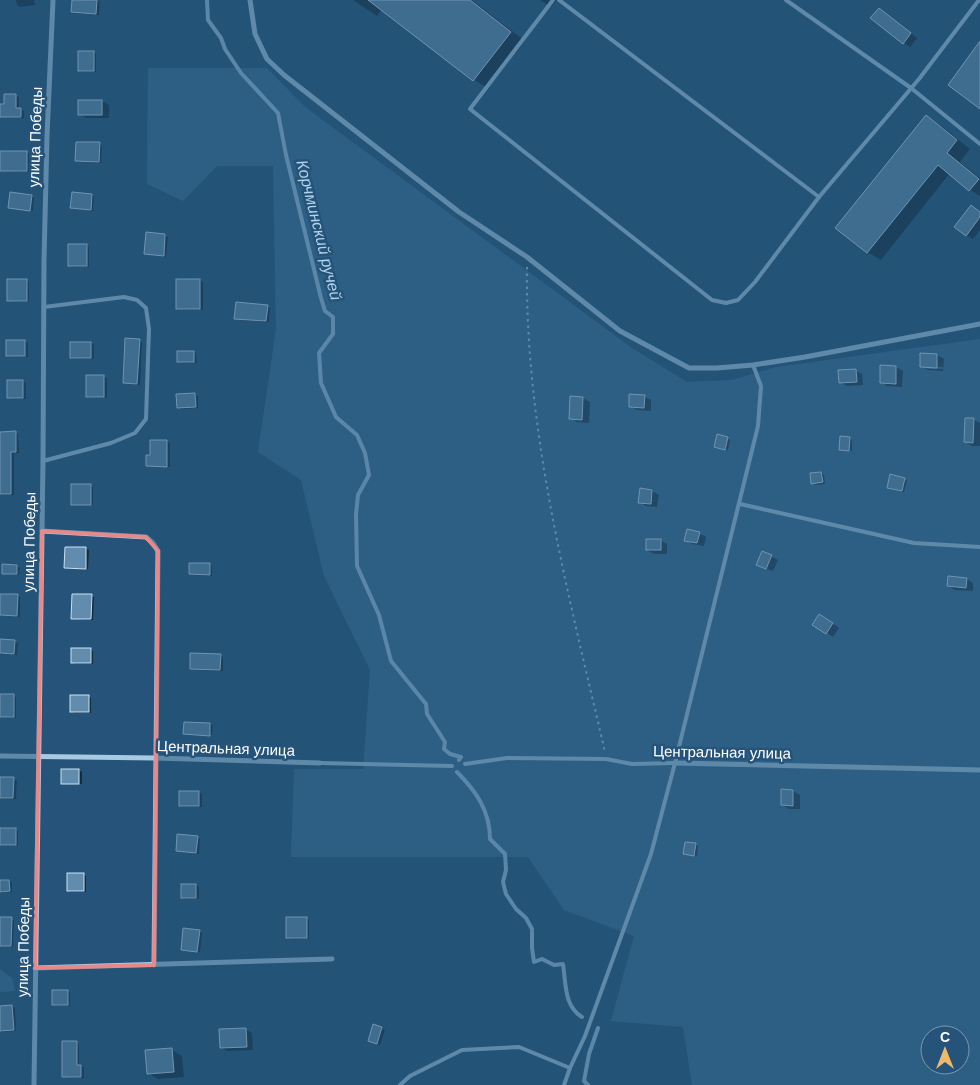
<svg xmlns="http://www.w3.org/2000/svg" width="980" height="1085" font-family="Arial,sans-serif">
<rect width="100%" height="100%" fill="#255379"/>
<!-- green -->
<g fill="#386d96" fill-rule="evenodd">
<path d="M 148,68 L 267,68 L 305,107 L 632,348 L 687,382 L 732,380 L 776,367 L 980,339 L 980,1085 L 692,1085 L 683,1027 L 611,1021 L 634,936 L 564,910 L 528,857 L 291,857 L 294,769 L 363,769 L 370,670 L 324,576 L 301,480 L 258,452 L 276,329 L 273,166 L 217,166 L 183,201 L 147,184 ZM 930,1035 L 960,1035 L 960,1065 L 930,1065 Z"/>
<polygon points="0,969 12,978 15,991 0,992"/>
</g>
<!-- shadow -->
<g fill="#0007" fill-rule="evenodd">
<polygon points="16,0 34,0 35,5 20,7 17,5"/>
<polygon points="73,0 97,0 100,2 99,15 76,13 73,12"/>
<polygon points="353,0 472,0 525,41 488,88 474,80 382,9 377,16"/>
<polygon points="540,0 557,0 551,7"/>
<polygon points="879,9 917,38 910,47 904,43"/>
<polygon points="93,52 96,54 96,72 82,72 79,70"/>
<polygon points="6,96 16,96 19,97 19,109 24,111 24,118 0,117 0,105 6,105"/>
<polygon points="102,101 109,105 109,118 86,118 80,114"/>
<polygon points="926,117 940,125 970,149 960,162 980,178 980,196 970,190 950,173 881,260 867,252"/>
<polygon points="99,144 102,145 101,163 79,162 76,160"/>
<polygon points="0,152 27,152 29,154 29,172 0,171"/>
<polygon points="92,195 94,197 93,211 72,208"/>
<polygon points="32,196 34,198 33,211 9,207"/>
<polygon points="980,212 980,230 973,239 966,235"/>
<polygon points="147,234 168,237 166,257 145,253"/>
<polygon points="87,245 89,247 89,267 72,267 69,265"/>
<polygon points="27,280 29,282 29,302 11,302 8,300"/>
<polygon points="177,280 200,280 203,282 203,310 180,310 177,308"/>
<polygon points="268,306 270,308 269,322 238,320 236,318"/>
<polygon points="139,340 142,342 140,385 127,384 124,382"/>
<polygon points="25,341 28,343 28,357 10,357 7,355"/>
<polygon points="91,343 94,345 94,359 74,359 71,357"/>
<polygon points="193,352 196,353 197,363 182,363 179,362"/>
<path d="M 922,355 L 937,355 L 944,359 L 943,371 L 928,370 L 921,366 ZM 927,366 L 943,367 L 943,369 L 927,369 Z"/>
<polygon points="896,367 903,371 902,387 887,386 881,382"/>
<polygon points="856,371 862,374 863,385 847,386 840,382"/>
<polygon points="104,377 107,378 107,398 90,398 88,397"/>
<polygon points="9,381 23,381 26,383 26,399 12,399 9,398"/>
<polygon points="195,394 198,396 198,408 181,409 178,407 178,395"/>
<polygon points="644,396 651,400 651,411 637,410 630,406"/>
<polygon points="571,398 583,398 590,402 589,423 577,422 570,418"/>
<polygon points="973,419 980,423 980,446 972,446 966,442"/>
<polygon points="15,432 18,434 19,453 14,453 14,495 0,495 0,433"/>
<polygon points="727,438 730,440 728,450 718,448"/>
<polygon points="850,438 852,440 852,451 840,449"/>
<polygon points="151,441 167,441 170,443 170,467 150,467 147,465 151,456"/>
<polygon points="821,473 824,475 825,484 815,485 812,483"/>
<polygon points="904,479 907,481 904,492 891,489"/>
<polygon points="90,485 93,487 93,505 75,505 72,504"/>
<polygon points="641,490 652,491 659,495 657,507 646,506 640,502"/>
<polygon points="699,533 706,537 704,546 692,544 686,540"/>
<polygon points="660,540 667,544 667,554 654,554 647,550"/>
<polygon points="66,548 86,549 89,550 88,569 69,569 66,567"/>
<polygon points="771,556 778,560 773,571 764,568"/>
<polygon points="209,565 212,566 212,576 193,575 190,573"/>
<polygon points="17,566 20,568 19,575 3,573"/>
<polygon points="967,579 973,583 973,591 955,590 949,586"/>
<polygon points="17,595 20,597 20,617 3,616 0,615"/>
<polygon points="91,596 94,597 93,620 75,619 72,618"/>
<polygon points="826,619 839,628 833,637 813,624"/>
<polygon points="0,640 18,643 17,655 0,654"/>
<polygon points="90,649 93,651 93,664 75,664 72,662"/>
<polygon points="220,655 223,657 223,671 194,670 191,668"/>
<polygon points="0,696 13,696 16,697 16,718 0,718"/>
<polygon points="89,697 91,698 91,713 74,713 71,711"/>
<polygon points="185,723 210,724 213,726 212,735 186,734 185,734"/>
<polygon points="79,770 82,772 82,784 65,784 63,783"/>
<polygon points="0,778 14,779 17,780 16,799 0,799"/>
<polygon points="782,791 793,791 800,795 800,809 789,809 782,805"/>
<polygon points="180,792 199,792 202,794 202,807 183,807 180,806"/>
<polygon points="0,829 16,829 18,831 18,846 0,846"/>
<polygon points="197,837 200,839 199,854 177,850"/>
<polygon points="695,844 698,846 697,856 684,853"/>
<polygon points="84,875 86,876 86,892 71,892 68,890"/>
<polygon points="9,881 12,883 12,892 0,893 0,882"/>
<polygon points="196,885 199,887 199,899 185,899 182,897"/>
<polygon points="0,918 14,920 13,947 0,946"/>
<polygon points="306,918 309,920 309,939 291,939 288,937"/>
<polygon points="199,931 202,932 200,952 182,949"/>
<polygon points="67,991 70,992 70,1006 57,1006 54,1004"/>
<polygon points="12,1006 15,1008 16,1031 2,1032 0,1031 0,1007"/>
<polygon points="374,1026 385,1030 380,1045 370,1041"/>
<polygon points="245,1029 252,1033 253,1050 227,1051 221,1048"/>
<polygon points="76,1043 79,1044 79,1066 84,1067 84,1078 67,1078 64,1076"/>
<polygon points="172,1050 182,1056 184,1077 158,1079 148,1073"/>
</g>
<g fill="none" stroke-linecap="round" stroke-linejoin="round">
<!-- stream -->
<g stroke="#9bc5e4" stroke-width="4">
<polyline points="207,0 208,20 221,38 225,49 241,73 278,113 286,155 321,298 325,311 333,317 333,334 319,353 321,383 336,417 357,435 365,453 369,475 358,495 356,514 357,566 379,615 391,661 426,704 427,714 445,742 444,749 450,754 461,757 459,760"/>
<path d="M 457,772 C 476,791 490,811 490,839 L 505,854 L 506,870 L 503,882 L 506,894 L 516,909 L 526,918 L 532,929 L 532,948 L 534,962 L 542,959 L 554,965 L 563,964 C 566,984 564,1006 582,1017"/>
<polyline points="588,1085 584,1081 589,1054 598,1028"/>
</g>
</g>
<!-- building -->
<g fill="#618cad" stroke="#c9e1f3">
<polygon points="72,0 97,0 96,14 71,12"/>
<polygon points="368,0 470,0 511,32 473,81"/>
<polygon points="879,8 911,33 903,44 870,18"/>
<polygon points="980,41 980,109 948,85"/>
<rect x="78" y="51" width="16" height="20"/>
<polygon points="4,94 16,94 16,108 21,108 21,117 0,117 0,104 4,104"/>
<rect x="78" y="100" width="24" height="15"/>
<polygon points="926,115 957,140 947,153 979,179 969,191 938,165 867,253 835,228"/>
<polygon points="76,142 100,142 99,162 75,161"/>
<rect x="0" y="151" width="27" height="20"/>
<polygon points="10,192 32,195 30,211 8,208"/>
<polygon points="72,192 92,194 91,210 70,208"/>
<polygon points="971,205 980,212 980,217 966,236 954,227"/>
<polygon points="146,232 165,234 164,256 144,254"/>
<rect x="68" y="244" width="19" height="22"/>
<rect x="7" y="279" width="20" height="22"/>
<rect x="176" y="279" width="24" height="30"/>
<polygon points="236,302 268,305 266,321 234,319"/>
<polygon points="125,338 140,339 137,384 123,383"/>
<rect x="6" y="340" width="19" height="16"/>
<rect x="70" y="342" width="21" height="16"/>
<rect x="177" y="351" width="17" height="11"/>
<polygon points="920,353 937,354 937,368 920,367"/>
<polygon points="880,365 896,366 896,384 880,383"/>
<polygon points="856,369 857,382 839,383 838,370"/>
<rect x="86" y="375" width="18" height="22"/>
<rect x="7" y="380" width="16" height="18"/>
<polygon points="195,393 196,407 177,408 176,394"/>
<polygon points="629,394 645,395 644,408 629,407"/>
<polygon points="570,396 583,397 582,420 569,419"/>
<polygon points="965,418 974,418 973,443 964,442"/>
<polygon points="16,431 16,452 11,452 11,494 0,494 0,432"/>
<polygon points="717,434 728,437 725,450 714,447"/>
<polygon points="840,436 850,437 849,451 839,450"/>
<polygon points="150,440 167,440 167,467 146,466 146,455 150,455"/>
<polygon points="821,472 823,482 811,484 810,473"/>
<polygon points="890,474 905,478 902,491 887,488"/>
<rect x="71" y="484" width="20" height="21"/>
<polygon points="640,488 652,490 651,504 638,503"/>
<polygon points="687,529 700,532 697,543 684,541"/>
<rect x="646" y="539" width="15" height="11"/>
<polygon points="65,547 86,547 86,569 64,568"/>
<polygon points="762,551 772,555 766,569 756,565"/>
<polygon points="189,563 210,563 210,575 189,574"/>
<polygon points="2,564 17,565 17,574 2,574"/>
<polygon points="948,576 967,578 966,588 947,586"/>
<polygon points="0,594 18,594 17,616 0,615"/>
<polygon points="72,594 92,594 91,619 71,619"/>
<polygon points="819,614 833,623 826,634 812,625"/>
<polygon points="0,639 15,640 14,654 0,653"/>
<rect x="71" y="648" width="20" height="15"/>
<polygon points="190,653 221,654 220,670 190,669"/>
<rect x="0" y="694" width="14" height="23"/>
<rect x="70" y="695" width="19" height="17"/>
<polygon points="184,722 210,723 210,736 183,734"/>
<rect x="61" y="769" width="18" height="15"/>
<polygon points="0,777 14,777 13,798 0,798"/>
<polygon points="781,789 793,790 793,806 781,805"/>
<rect x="179" y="791" width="20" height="15"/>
<rect x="0" y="828" width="16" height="17"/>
<polygon points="177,834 198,836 196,853 176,851"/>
<polygon points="685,842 696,843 694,856 683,854"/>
<rect x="67" y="873" width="17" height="18"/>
<polygon points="0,880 9,880 10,891 0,892"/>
<rect x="181" y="884" width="15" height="14"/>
<polygon points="0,917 12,917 11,946 0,946"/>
<rect x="286" y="917" width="21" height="21"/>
<polygon points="183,928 200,930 197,952 181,950"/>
<rect x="52" y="990" width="16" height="15"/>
<polygon points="12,1005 14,1030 0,1031 0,1006"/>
<polygon points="373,1024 382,1027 377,1044 368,1041"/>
<polygon points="246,1028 247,1047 220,1048 219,1029"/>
<polygon points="62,1041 77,1041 77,1065 81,1065 81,1077 62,1077"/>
<polygon points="172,1048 174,1072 147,1074 145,1050"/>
</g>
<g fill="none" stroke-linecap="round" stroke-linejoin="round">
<!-- path -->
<path stroke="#a7c9e4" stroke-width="2" stroke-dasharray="2.5 4" stroke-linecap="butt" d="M 527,267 C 525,431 568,592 605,752"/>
<!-- lane -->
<g stroke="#a7c9e4" stroke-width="4">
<polyline points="553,0 470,109 712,300 726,303 738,300 755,282 819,197 919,79 979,0"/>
<polyline points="559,0 819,197"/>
<polyline points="786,0 911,88 980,144"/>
<polyline points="43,461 111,443 135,433 146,419 149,329 146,308 137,300 124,297 44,307"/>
<polyline points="740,504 914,543 980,547"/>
<polyline points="320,763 452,766"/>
<polyline points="465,764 507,758 606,759 632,764 675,763"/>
<polyline points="400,1085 410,1076 462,1050 519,1047 570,1068"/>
<polyline points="564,1085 570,1068 585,1036 651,854 675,763 758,426 761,386 753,365"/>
</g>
<!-- street -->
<g stroke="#a7c9e4" stroke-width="5">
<polyline points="250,0 255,34 267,59 284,75 459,212 527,257 620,331 689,368 717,368 753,365 805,357 980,324"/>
<polyline points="42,531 146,537 153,543 158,551 154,965"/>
<polyline points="0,756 155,758 320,763"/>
<polyline points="675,763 980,770"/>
<polyline points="35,968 332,959"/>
<polyline points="34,1085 43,461 44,260 47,136 53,0"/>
</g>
</g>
<!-- marked area -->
<path d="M0 0H980V1085H0ZM 42,531 L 146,537 L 158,551 L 154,965 L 35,968 Z" fill="#255379" fill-opacity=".55" fill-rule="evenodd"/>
<path fill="none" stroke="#e88989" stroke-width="4" stroke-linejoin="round" d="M 42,531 L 146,537 L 158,551 L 154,965 L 35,968 Z"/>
<g text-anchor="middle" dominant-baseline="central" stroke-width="5" stroke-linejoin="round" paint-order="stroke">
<!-- street labels -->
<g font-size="15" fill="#fff" stroke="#255379">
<text transform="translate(35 137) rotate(-88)">улица Победы</text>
<text transform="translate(29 542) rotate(-89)">улица Победы</text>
<text transform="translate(226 748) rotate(2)">Центральная улица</text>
<text transform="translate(722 752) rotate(1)">Центральная улица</text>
<text transform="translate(23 947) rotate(-89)">улица Победы</text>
</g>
<!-- water labels -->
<g font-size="16" font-style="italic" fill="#b2d3ec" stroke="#255379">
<text transform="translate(319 230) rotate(76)">Корчминский ручей</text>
</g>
</g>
<!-- north arrow -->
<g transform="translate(945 1050)"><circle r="24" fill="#255379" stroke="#7c98af"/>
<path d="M0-4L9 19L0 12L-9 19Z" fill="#edb96b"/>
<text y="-8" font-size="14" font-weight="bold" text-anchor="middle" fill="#ffffff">С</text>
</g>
</svg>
